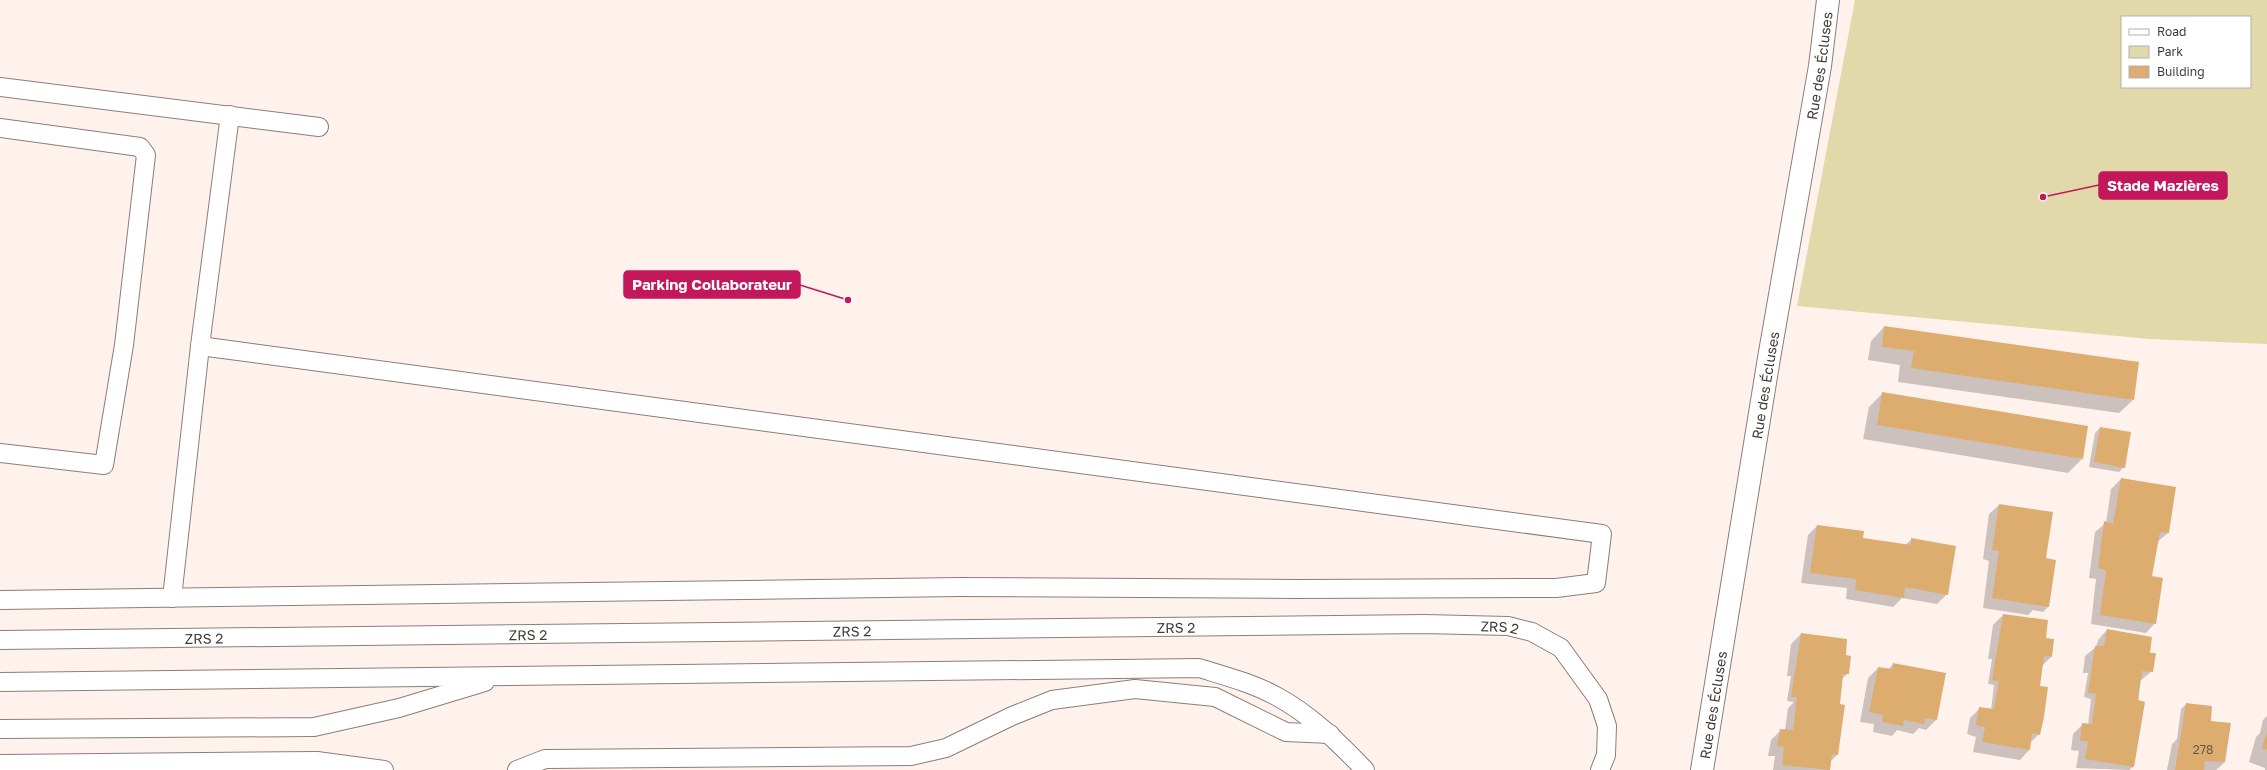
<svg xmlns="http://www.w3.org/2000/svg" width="2267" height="770" font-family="'Golos Text',sans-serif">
<rect width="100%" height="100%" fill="#fff2ed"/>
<!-- green -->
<path fill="#e1d9a9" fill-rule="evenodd" d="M 1855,0 L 2267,0 L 2267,344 L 2149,339 L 1797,306 ZM 2122,17 L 2250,17 L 2250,87 L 2122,87 Z"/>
<!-- shadow -->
<g fill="#0003">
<polygon points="1884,327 2133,400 2119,413 1898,382 1900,365 1868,360 1871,341"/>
<polygon points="1883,393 2082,459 2068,473 1863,439 1869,407"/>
<polygon points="2100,428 2124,467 2119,472 2089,467 2095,433"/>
<polygon points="2121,479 2168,533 2157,542 2151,577 2155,623 2146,633 2091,624 2096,579 2089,578 2095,532 2106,523 2111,489"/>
<polygon points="1999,505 2045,559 2055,561 2048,607 2043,612 2033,610 2028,615 1983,608 1989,561 1983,559 1989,514"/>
<polygon points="1817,526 1862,539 1905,545 1912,539 1947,594 1937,604 1902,598 1893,607 1846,599 1847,588 1801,583 1808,535"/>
<polygon points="2003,615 2045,638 2051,657 2042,666 2039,686 2039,734 2030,743 2029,750 2020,760 1973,752 1976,737 1967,734 1970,718 1980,708 1991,710 1994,685 1988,684 1992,659 1988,659 1993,625"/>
<polygon points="2107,630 2148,654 2152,671 2140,681 2133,767 2129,770 2076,768 2079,751 2071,750 2073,734 2083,724 2088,725 2091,699 2084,697 2088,673 2083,673 2085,656 2096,647 2098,640"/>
<polygon points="1801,634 1845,656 1848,673 1841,680 1838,705 1844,705 1837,755 1830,762 1829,770 1773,770 1775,756 1768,756 1771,740 1781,730 1785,730 1788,708 1794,702 1787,701 1791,676 1787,676 1791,644"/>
<polygon points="1893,664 1945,674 1936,720 1926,730 1919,728 1913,734 1897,730 1892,736 1873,732 1874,724 1860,722 1868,678 1878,668 1888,670"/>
<polygon points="2186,704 2210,722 2225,762 2216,770 2167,770 2172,744 2177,739 2181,709"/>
<polygon points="2267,716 2267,770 2265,770 2265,768 2249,762 2256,737 2260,733 2263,720"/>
</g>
<!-- building -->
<g fill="#ddad70">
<polygon points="1884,326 2139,362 2134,400 1911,368 1914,351 1882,347"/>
<polygon points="1882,392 2088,426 2083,459 1877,425"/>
<polygon points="2100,427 2131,432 2125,468 2094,462"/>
<polygon points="2121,478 2176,487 2169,533 2160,532 2152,576 2163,578 2156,624 2100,615 2106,570 2098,568 2104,521 2113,524"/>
<polygon points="1999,504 2053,512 2046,558 2056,560 2049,607 1992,598 1999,551 1992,550"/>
<polygon points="1817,525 1864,531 1863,538 1911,545 1911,538 1956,546 1948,595 1905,587 1904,598 1855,590 1856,579 1810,573"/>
<polygon points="2003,614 2048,620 2046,638 2054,639 2052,657 2044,656 2040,686 2048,687 2044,717 2040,735 2032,733 2030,750 1982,742 1985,727 1976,725 1979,707 1994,709 1999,681 1992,680"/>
<polygon points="2107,629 2152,637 2150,653 2156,653 2153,672 2142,671 2138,700 2145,702 2134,767 2085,759 2088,741 2080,741 2082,723 2092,724 2096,694 2088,693 2095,646 2104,646"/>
<polygon points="1801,633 1847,639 1846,655 1851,656 1849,674 1843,674 1840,704 1845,705 1838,755 1832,754 1830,770 1782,765 1784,747 1777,746 1780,729 1793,730 1797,697 1791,697"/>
<polygon points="1893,663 1946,673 1937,720 1925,718 1924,724 1904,720 1903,726 1882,722 1883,715 1869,712 1878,667 1892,669"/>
<polygon points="2186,703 2212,706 2211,721 2231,723 2225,762 2205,761 2204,770 2175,770"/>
<polygon points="2267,732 2267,750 2262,748"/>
</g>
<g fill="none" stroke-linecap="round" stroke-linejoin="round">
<defs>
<g id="service">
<polyline points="0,87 319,127"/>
<polyline points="0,128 140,147 146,155 124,345 104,465 0,453"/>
<polyline points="172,598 200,346"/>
<polyline points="0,600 959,587 1297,589 1556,588 1596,583 1602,534 200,346 230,115"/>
<path id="s1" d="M 0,640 L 1424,624 L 1508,626 L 1532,632 L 1561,648 L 1598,699 L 1607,726 L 1606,755 L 1600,770"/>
<path d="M 0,682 L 1199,668 C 1225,676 1252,683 1276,696 C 1310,714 1339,743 1365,770"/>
<polyline points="0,729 314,727 399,708 485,682"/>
<polyline points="0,764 317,761 384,770"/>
<polyline points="517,770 545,759 911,756 946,748 1012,716 1052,700 1135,689 1215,697 1286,732 1330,734"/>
</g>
<g id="minor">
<path id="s2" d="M 1702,770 L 1769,358 L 1820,66 L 1828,0"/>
</g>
</defs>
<!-- service casing -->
<use href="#service" stroke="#8b7e78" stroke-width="20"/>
<!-- minor casing -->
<use href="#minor" stroke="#8b7e78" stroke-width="24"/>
<!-- service -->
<use href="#service" stroke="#fff" stroke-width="18"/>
<!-- minor -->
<use href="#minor" stroke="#fff" stroke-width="22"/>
</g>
<g text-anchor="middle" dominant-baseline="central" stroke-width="3" stroke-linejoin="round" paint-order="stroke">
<!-- number labels -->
<g font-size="12" fill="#675745">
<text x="2203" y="749">278</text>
</g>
<!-- street labels -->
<g font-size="14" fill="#403a37" stroke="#fff">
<text stroke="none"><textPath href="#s2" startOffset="714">Rue des Écluses</textPath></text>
<text stroke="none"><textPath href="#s2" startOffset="390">Rue des Écluses</textPath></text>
<text stroke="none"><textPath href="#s1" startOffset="1176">ZRS 2</textPath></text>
<text stroke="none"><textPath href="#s1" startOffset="1500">ZRS 2</textPath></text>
<text stroke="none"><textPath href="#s1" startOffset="852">ZRS 2</textPath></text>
<text stroke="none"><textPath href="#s1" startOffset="528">ZRS 2</textPath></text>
<text stroke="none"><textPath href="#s1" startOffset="204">ZRS 2</textPath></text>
<text stroke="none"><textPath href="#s2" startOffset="66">Rue des Écluses</textPath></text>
</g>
</g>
<!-- callouts -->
<path fill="none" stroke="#c2185b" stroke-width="1.5" d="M2043 197L2099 185M848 300L800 285"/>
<g fill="#c2185b" stroke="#fff" stroke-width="1.5">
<circle cx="2043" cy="197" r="4"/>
<circle cx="848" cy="300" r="4"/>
</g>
<g fill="#c2185b" stroke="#c2185b" stroke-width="1.5">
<rect x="2099" y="172" width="128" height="27" rx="4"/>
<rect x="624" y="271" width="176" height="27" rx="4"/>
</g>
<g font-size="15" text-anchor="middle" font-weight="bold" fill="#fff">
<text x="2163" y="191">Stade Mazières</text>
<text x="712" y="290">Parking Collaborateur</text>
</g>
<!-- legend -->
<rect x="2121" y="16" width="130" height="72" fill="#ffffff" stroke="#b3b0af"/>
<rect x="2129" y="29" width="20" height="6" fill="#ffffff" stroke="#b3b0af"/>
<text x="2157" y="36" font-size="12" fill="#403a37">Road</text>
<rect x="2129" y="46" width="20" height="12" fill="#e1d9a9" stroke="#b3b0af"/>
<text x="2157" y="56" font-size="12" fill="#403a37">Park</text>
<rect x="2129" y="66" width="20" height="12" fill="#ddad70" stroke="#b3b0af"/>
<text x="2157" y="76" font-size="12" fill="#403a37">Building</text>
</svg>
